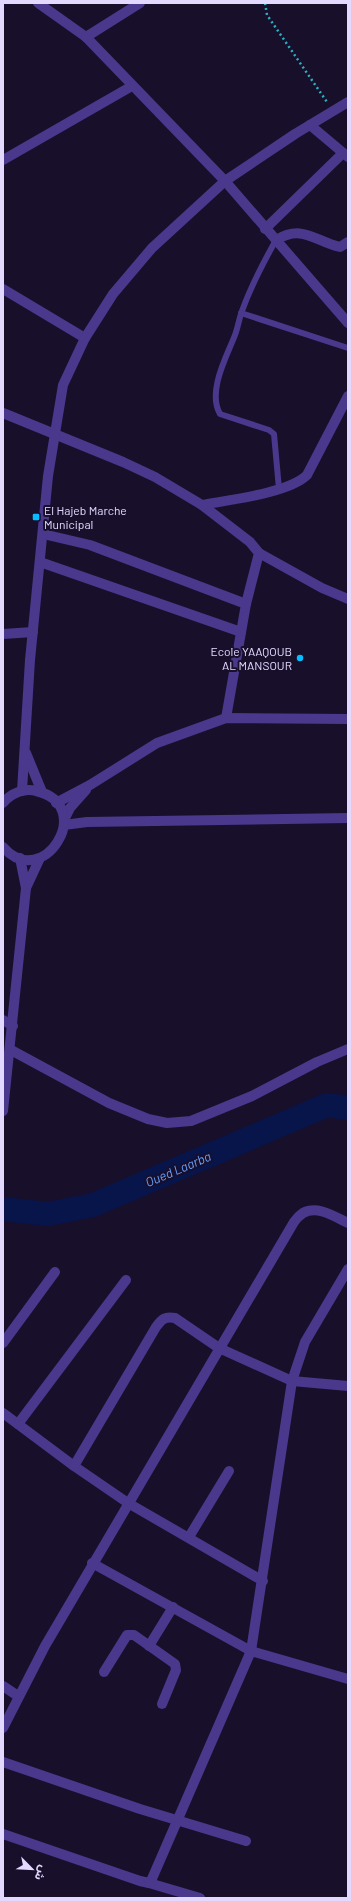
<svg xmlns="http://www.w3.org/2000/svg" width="351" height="1901" font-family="Barlow,'Noto Sans Arabic',sans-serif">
<rect width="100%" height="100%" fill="#180f2b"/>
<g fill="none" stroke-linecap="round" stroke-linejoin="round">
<!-- river -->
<polyline stroke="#08154b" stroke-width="24" points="3,1209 48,1214 93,1205 327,1105 348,1108"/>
<!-- path -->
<polyline stroke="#29b3c2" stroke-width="2.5" stroke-dasharray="2 3" stroke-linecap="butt" points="265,3 267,15 327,102"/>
<!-- service -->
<g stroke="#49388c" stroke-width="6">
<path d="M 276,240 C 263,263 251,286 242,311 C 239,319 238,327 235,335 C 227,356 207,391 220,414 L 269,430 L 274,434 L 279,489"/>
<polyline points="241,313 348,348"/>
</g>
<!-- minor -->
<g stroke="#49388c" stroke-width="10">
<polyline points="38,3 86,37 225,181 348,323"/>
<polyline points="86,37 140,3"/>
<polyline points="310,125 348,157"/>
<polyline points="3,160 132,86"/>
<polyline points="265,229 343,153"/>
<path d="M 276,240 C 303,224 314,241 340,247 L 348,242"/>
<polyline points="3,289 85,338"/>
<polyline points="3,413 123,462 155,477 202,505 250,542 259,553 246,604 226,718"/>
<path d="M 202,505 C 229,500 289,493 307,475 L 348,396"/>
<polyline points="43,534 90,545 246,604"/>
<polyline points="259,553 322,588 348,599"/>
<polyline points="40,562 241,632"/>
<polyline points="3,634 33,632"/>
<polyline points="56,803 90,785 157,743 226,718 348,719"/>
<polyline points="64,820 70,808 86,790"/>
<polyline points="64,825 87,822 348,818"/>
<polyline points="3,1020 13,1026"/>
<polyline points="11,1050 109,1103 148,1119 167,1123 191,1121 252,1096 317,1062 348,1049"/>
<polyline points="3,1343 55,1272"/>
<polyline points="3,1413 74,1466 128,1503 263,1581"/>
<polyline points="18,1424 126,1280"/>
<path d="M 74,1466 L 156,1327 C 162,1319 165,1316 175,1318 L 219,1348 L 292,1381 L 348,1386"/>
<polyline points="189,1537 229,1471"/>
<polyline points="92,1563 251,1651 348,1679"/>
<polyline points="149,1646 173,1607"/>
<polyline points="104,1672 127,1635 134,1635 175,1664 176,1670 162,1704"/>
<polyline points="3,1686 18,1696"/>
<path d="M 3,1728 L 45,1646 L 294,1222 C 296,1219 300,1215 303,1213 C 318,1205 335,1217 348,1223"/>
<polyline points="3,1762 140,1809 246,1841"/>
<polyline points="3,1834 140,1881 149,1883 151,1881 251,1651 292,1381 305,1342 348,1269"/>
<polyline points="149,1883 200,1898"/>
</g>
<!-- tertiary -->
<g stroke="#49388c" stroke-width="10">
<polyline points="26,753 42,792"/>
<polyline points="22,791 30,660 48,476 63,385 85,338 113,294 152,248 225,181 295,134 348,102"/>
<path d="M 3,803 C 11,793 24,788 36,791 C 98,805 43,893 3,847"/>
<polyline points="26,888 40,858"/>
<polyline points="3,1111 26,888 20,858"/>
</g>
</g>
<!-- markers -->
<g fill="#05bdff" stroke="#180f2b" stroke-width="1.5">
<rect x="32" y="513" width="8" height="8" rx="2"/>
<circle cx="300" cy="658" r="4"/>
</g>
<g text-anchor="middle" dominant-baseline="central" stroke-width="4" stroke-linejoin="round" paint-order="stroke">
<!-- poi labels -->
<g font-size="12" fill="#e3d9ff" stroke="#180f2b" text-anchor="start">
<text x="44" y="510">El Hajeb Marche<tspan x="44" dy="14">Municipal</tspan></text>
<text x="292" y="651" text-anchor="end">Ecole YAAQOUB<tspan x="292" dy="14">AL MANSOUR</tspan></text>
</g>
<!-- water labels -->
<g font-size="13" font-style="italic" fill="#67a0ff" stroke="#180f2b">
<text transform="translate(178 1169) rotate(-23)">Oued Laarba</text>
</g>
</g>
<!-- border -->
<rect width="351" height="1901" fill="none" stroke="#e3d9ff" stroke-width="8"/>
<!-- north arrow -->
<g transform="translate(32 1869) rotate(114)" stroke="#180f2b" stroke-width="3" paint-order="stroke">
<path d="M0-3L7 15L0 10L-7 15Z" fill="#e3d9ff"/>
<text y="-6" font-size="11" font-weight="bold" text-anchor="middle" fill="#e3d9ff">ش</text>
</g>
</svg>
